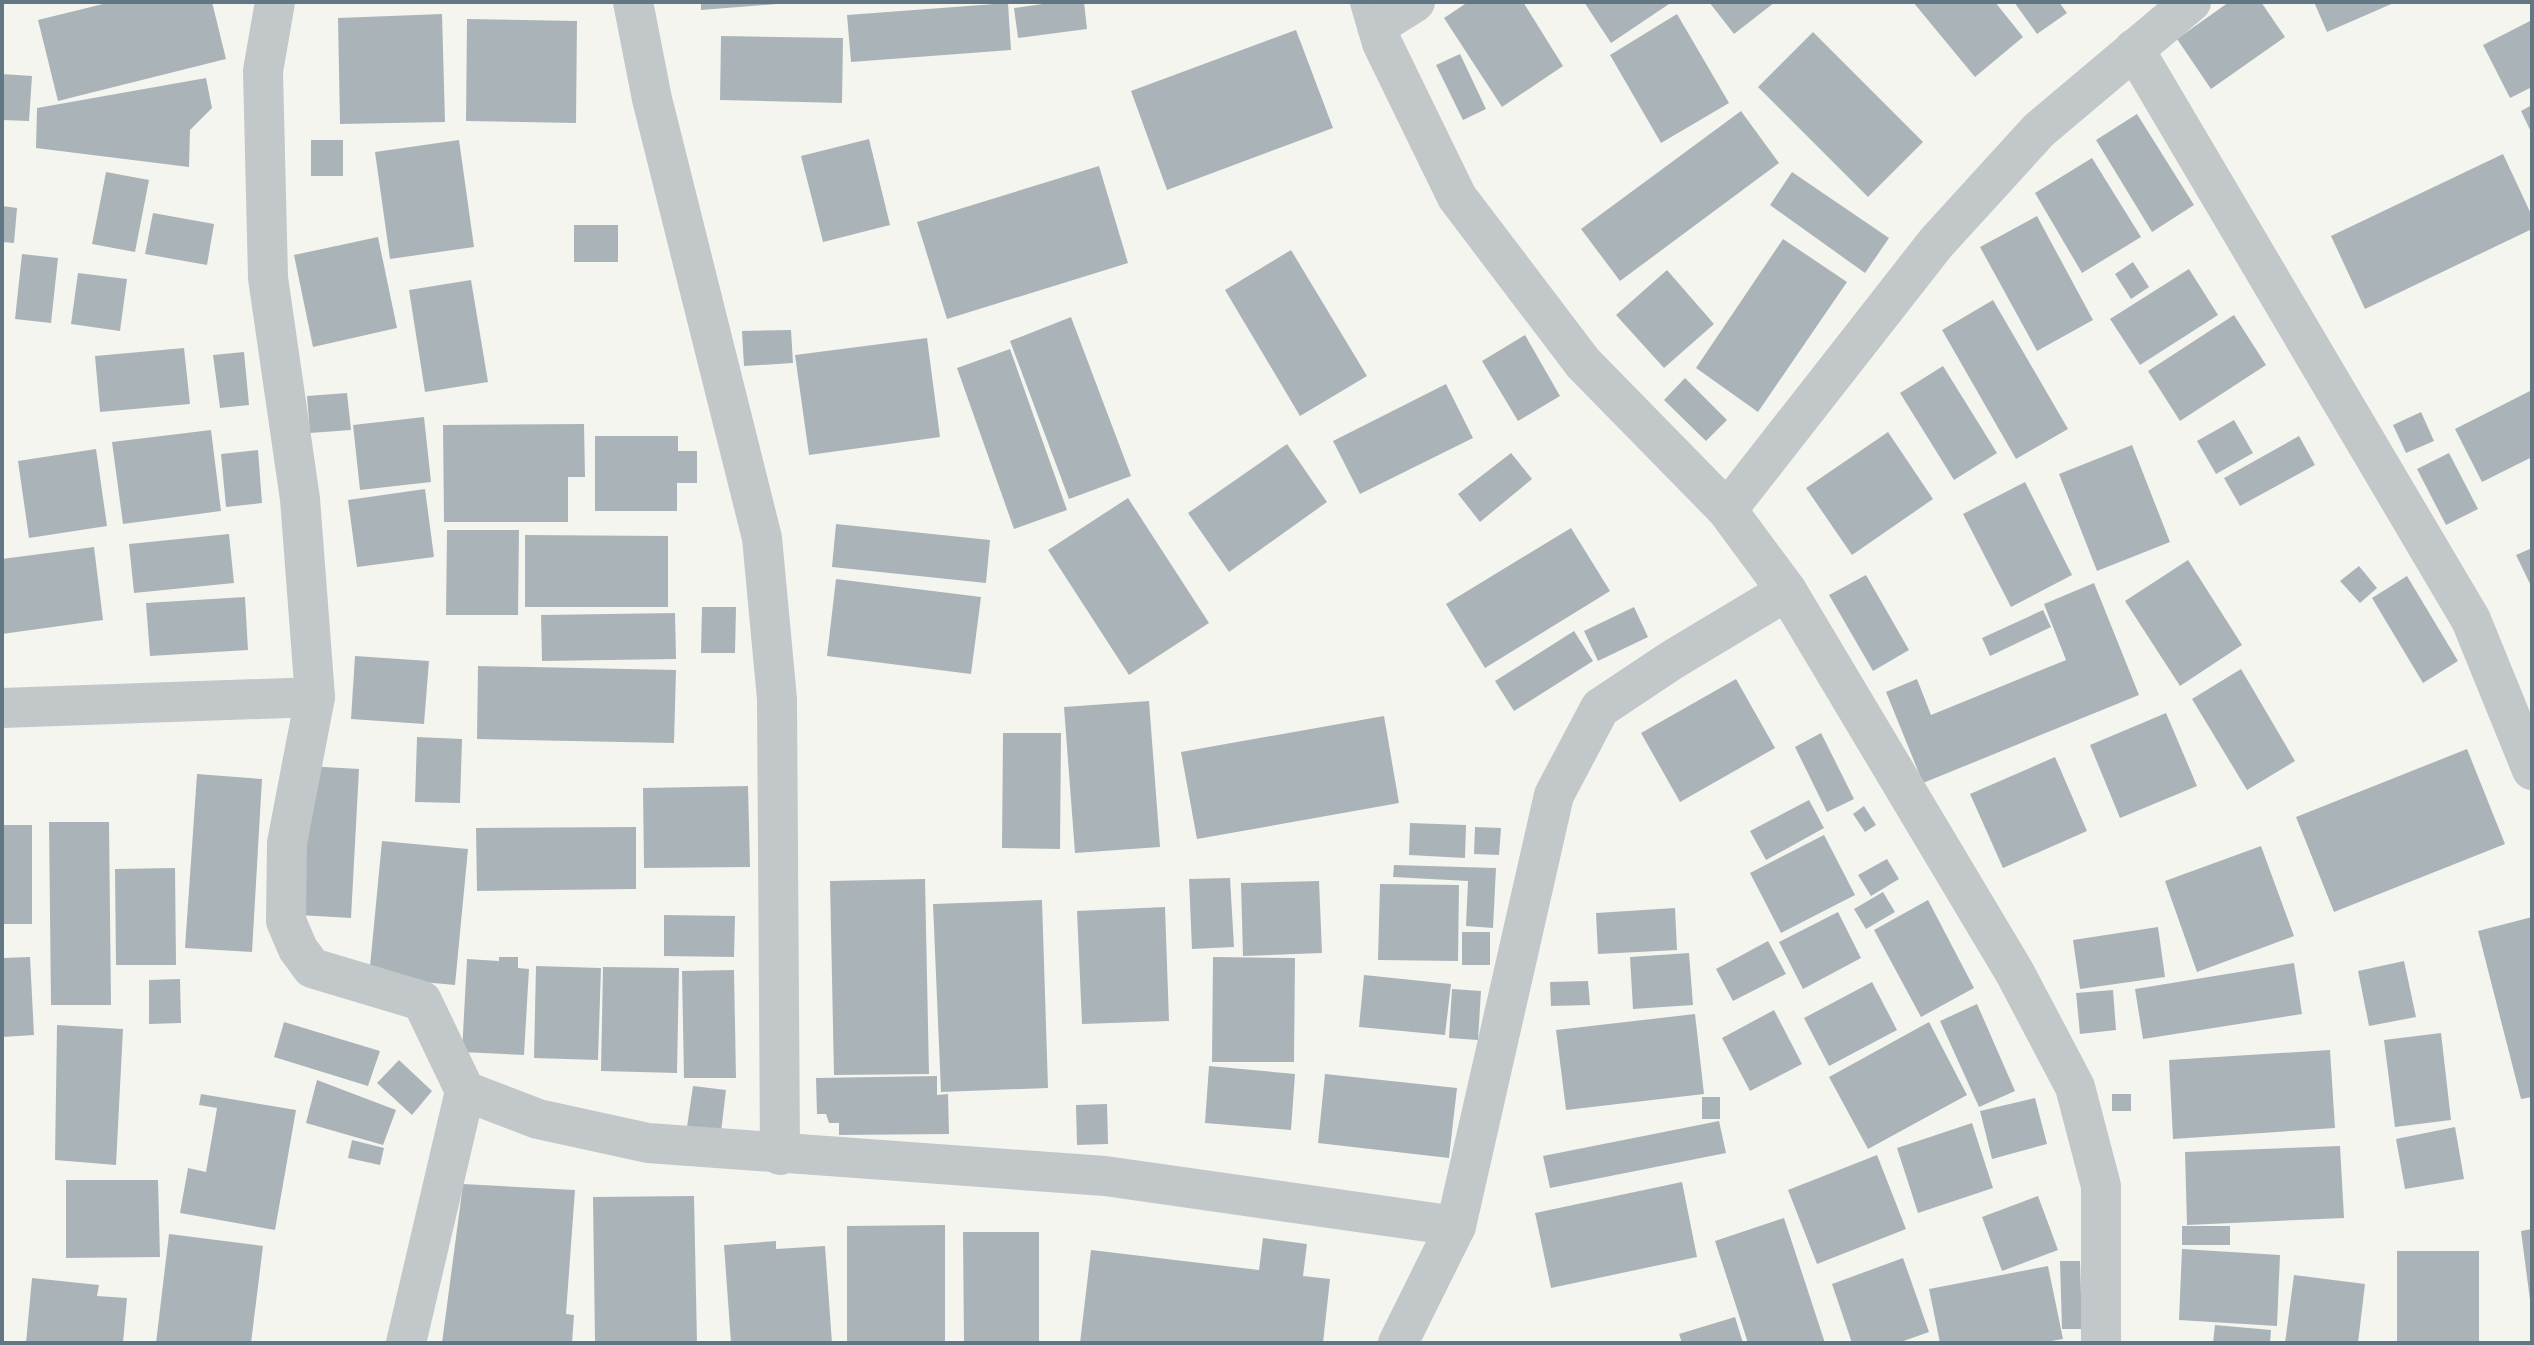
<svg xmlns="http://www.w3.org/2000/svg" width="2534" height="1345" font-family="'Roboto Condensed',sans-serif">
<rect width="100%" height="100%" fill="#f5f5f0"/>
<!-- building -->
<g fill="#aab4b8">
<polygon points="111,2 212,2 226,59 58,101 38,20"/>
<polygon points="701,2 778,2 778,4 701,10"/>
<polygon points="1057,2 1084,2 1087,29 1018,38 1014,8"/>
<polygon points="1468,2 1523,2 1563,66 1502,107 1444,18"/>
<polygon points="1584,2 1672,2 1611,43"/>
<polygon points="1709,2 1775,2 1734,34"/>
<polygon points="1913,2 1995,2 2023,37 1975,77"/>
<polygon points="2014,2 2059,2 2067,13 2037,34"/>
<polygon points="2229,2 2261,2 2285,37 2211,89 2177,39"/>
<polygon points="2314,2 2396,2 2327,32"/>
<polygon points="1008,3 1011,50 851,62 847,15"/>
<polygon points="442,14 445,122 340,124 338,18"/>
<polygon points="1677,14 1729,103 1661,143 1610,55"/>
<polygon points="467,19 577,21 576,123 466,121"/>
<polygon points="2532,20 2532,87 2510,98 2483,45"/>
<polygon points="1296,30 1333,128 1167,190 1131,91"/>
<polygon points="1813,32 1923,142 1868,197 1758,87"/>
<polygon points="721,36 843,38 842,103 720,100"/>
<polygon points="1460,54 1486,109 1463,120 1436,65"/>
<polygon points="2,74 32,76 29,121 2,120"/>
<polygon points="206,78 212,108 190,130 189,167 36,148 37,108"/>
<polygon points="2532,105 2532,134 2521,111"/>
<polygon points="1741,111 1779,163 1620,281 1581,229"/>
<polygon points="2137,114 2194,205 2152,232 2096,140"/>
<polygon points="869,139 890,225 823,242 801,156"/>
<rect x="311" y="140" width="32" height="36"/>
<polygon points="459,140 474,247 390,259 375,152"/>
<polygon points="2503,154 2532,216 2532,229 2365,309 2331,236"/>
<polygon points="2092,158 2141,237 2082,273 2035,193"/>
<polygon points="1099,166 1128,263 947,319 917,222"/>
<polygon points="106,172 149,180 135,252 92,244"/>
<polygon points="1792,172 1889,238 1865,273 1770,205"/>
<polygon points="2,206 17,208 14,243 2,242"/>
<polygon points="153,213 214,224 207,265 145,254"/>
<polygon points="2037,216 2093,320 2037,351 1980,247"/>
<rect x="574" y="225" width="44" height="37"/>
<polygon points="378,237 397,328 313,347 294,255"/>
<polygon points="1783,239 1847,282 1758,412 1696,368"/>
<polygon points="1291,250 1367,376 1300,416 1225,290"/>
<polygon points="22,254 58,258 51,323 15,319"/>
<polygon points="2133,262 2149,287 2131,299 2115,274"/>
<polygon points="2189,269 2218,315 2140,365 2110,319"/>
<polygon points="1667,270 1714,324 1664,368 1616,315"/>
<polygon points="78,273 127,279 120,331 71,324"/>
<polygon points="471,280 488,382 425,392 409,290"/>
<polygon points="1993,300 2068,429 2016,459 1942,330"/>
<polygon points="2234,315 2266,365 2180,421 2148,371"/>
<polygon points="1071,317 1131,476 1069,499 1010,341"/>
<polygon points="791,330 793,363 744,366 742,331"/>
<polygon points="1525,335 1560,396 1518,421 1482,361"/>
<polygon points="927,338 940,437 809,455 795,355"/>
<polygon points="184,348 190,404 100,412 95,356"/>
<polygon points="1010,349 1067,510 1014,529 957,368"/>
<polygon points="244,352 249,405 220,408 213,355"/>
<polygon points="1943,366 1997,453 1954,480 1900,393"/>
<polygon points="1685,378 1727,420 1706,441 1664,400"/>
<polygon points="1446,384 1473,438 1360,494 1333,441"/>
<polygon points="2532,390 2532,457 2482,482 2455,429"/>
<polygon points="347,393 351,430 310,433 307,396"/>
<polygon points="2421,412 2434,441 2406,453 2393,425"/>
<polygon points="424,417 431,482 360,490 353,425"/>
<polygon points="2234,420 2253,453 2216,474 2197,441"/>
<polygon points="584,424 585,477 568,477 568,522 444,522 443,425"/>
<polygon points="211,430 221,511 123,524 112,442"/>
<polygon points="1888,432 1933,499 1852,555 1806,488"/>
<polygon points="595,436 678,436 678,451 697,451 697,483 677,483 677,511 595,511"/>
<polygon points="2299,436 2315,465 2240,506 2224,478"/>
<polygon points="1287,444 1327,502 1229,572 1188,513"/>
<polygon points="2132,445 2170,542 2097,571 2059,474"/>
<polygon points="96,449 107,526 29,538 18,461"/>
<polygon points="258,450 262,503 226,507 221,454"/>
<polygon points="1511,453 1532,479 1480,522 1458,494"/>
<polygon points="2449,453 2478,509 2446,525 2417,469"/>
<polygon points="2025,482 2072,575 2011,607 1963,514"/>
<polygon points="425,489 434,557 357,567 348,500"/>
<polygon points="1128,498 1209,623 1129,675 1048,550"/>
<polygon points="836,524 990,540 986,583 832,567"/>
<polygon points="1571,528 1610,591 1485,668 1446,604"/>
<polygon points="447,530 519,530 518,615 446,615"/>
<polygon points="229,534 234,583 134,593 129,544"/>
<polygon points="525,535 668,536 668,607 525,607"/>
<polygon points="94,547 103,620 2,634 2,559"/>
<polygon points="2532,548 2532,588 2516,555"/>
<polygon points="2188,560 2242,645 2180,686 2125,601"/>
<polygon points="2359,566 2377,588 2360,603 2340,581"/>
<polygon points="1866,575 1909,650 1873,671 1829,595"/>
<polygon points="2407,576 2458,661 2423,683 2372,598"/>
<polygon points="836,579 981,597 971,674 827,656"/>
<polygon points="2094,583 2139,695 1923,783 1886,692 1917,679 1931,715 2066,660 2044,604"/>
<polygon points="245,597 248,650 150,656 146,603"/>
<polygon points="702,607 736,607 735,653 701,653"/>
<polygon points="1634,607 1648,637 1598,661 1584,631"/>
<polygon points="2043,610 2051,627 1990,656 1982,638"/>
<polygon points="675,613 676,659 542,661 541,615"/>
<polygon points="1574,631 1593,661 1514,711 1495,681"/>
<polygon points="355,656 429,661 424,724 351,719"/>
<polygon points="478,666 676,670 674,743 477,739"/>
<polygon points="2241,669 2295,761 2247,790 2192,699"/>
<polygon points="1736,679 1775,748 1680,802 1641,733"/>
<polygon points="1149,701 1160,847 1075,853 1064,707"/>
<polygon points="2166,713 2197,786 2120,818 2090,745"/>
<polygon points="1384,716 1399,803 1197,839 1181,752"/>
<polygon points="1003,733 1061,733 1060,849 1002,848"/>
<polygon points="1821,733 1854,799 1827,812 1795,747"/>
<polygon points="417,737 462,739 460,803 415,802"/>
<polygon points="2467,749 2505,844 2334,912 2296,817"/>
<polygon points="2055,757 2087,831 2003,868 1970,794"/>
<polygon points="307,766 359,769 351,918 299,915"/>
<polygon points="197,774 262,779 252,952 185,948"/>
<polygon points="748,786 750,867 644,868 643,788"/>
<polygon points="1809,800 1824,828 1766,860 1750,831"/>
<polygon points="1864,806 1876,825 1865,832 1853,814"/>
<polygon points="49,822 109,822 111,1005 51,1005"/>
<polygon points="1410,823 1466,825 1465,858 1409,855"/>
<rect x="2" y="825" width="30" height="99"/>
<polygon points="636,827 636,889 477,891 476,828"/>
<polygon points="1475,827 1501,828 1499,855 1474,854"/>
<polygon points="1824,835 1855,895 1781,933 1750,873"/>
<polygon points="382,841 468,849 455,985 369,977"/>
<polygon points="2261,846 2294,936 2197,972 2165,881"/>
<polygon points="1887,859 1899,879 1871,896 1858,875"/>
<polygon points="1394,865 1496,868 1493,928 1466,926 1468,881 1393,877"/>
<polygon points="175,868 176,965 116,965 115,869"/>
<polygon points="1230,878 1234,947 1192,949 1189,879"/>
<polygon points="925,879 929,1074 834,1075 830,881"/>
<polygon points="1319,881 1322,953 1243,956 1241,883"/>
<polygon points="1380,884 1459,885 1458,961 1378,960"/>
<polygon points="1883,892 1895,912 1866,929 1854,909"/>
<polygon points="1042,900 1048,1088 941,1092 933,904"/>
<polygon points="1928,900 1974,988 1921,1017 1874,930"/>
<polygon points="1165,907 1169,1021 1082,1024 1077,911"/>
<polygon points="1675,908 1677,950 1598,954 1596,913"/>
<polygon points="1838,912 1861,958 1803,989 1779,942"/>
<polygon points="664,915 735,916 734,957 664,956"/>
<polygon points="2532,917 2532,1097 2521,1099 2478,931"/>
<polygon points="2158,927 2165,977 2080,989 2073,940"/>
<rect x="1462" y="932" width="28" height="33"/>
<polygon points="1768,941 1786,974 1733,1001 1716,969"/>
<polygon points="1689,953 1693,1005 1633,1009 1630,957"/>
<polygon points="30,957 34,1035 2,1037 2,958"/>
<polygon points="499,957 518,957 518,968 529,969 524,1055 462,1052 467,959 499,961"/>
<polygon points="1213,957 1295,958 1294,1062 1212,1062"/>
<polygon points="2404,961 2416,1017 2369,1026 2358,971"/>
<polygon points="2294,963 2302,1014 2143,1039 2135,989"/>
<polygon points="536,966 601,968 598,1060 534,1058"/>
<polygon points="603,967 679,968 677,1073 601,1071"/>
<polygon points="734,970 736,1078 684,1078 682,971"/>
<polygon points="1364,975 1451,984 1445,1035 1359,1027"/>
<polygon points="180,979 181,1023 149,1024 149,980"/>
<polygon points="1588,981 1590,1005 1551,1006 1550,982"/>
<polygon points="1872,982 1897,1030 1829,1066 1804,1018"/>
<polygon points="1452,989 1481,991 1478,1040 1449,1038"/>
<polygon points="2113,990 2116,1030 2080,1034 2076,993"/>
<polygon points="1977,1004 2015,1091 1979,1107 1940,1021"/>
<polygon points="1774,1010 1802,1064 1750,1091 1722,1038"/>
<polygon points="1695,1014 1704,1094 1566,1110 1556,1030"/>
<polygon points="284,1022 380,1051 368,1086 274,1057"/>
<polygon points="1929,1022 1967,1095 1868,1149 1829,1077"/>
<polygon points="57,1025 123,1029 116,1165 55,1160"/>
<polygon points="2441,1033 2451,1120 2395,1127 2384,1040"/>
<polygon points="2330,1050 2335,1128 2173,1139 2169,1060"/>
<polygon points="399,1060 432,1091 412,1115 377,1083"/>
<polygon points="1209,1066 1295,1074 1291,1130 1205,1123"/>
<polygon points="1325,1074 1457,1088 1449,1158 1318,1143"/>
<polygon points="937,1076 937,1095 948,1094 949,1134 839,1135 839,1123 829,1123 826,1114 817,1114 816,1078"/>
<polygon points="317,1080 396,1110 383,1145 306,1123"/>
<polygon points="693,1086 726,1090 721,1132 687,1127"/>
<polygon points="201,1094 296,1110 275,1230 180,1213 188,1168 206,1172 217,1108 199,1105"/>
<rect x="2112" y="1094" width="19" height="17"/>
<rect x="1702" y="1097" width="18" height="22"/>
<polygon points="2035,1098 2047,1144 1992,1159 1980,1111"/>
<polygon points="1107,1104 1108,1144 1077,1145 1076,1105"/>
<polygon points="1719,1121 1726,1153 1550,1188 1543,1156"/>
<polygon points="1972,1123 1993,1188 1918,1213 1897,1148"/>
<polygon points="2455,1127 2464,1179 2405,1189 2396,1139"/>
<polygon points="352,1140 384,1148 380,1165 348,1158"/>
<polygon points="2340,1146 2344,1218 2187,1225 2185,1152"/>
<polygon points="1877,1155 1906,1229 1817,1264 1788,1190"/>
<polygon points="66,1180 158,1180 160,1257 66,1258"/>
<polygon points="1682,1182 1697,1257 1551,1288 1535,1213"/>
<polygon points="463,1184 575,1190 566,1314 574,1315 572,1343 442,1343"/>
<polygon points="694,1196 697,1343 595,1343 593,1197"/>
<polygon points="2038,1196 2058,1250 2002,1271 1982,1217"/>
<polygon points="1784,1218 1825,1343 1748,1343 1715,1241"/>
<polygon points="945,1225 945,1343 847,1343 847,1226"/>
<rect x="2182" y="1226" width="48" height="19"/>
<polygon points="2532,1229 2532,1300 2530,1300 2521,1231"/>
<polygon points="963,1232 1039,1232 1039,1343 964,1343"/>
<polygon points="169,1234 263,1246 251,1343 156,1343"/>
<polygon points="1263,1238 1307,1244 1303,1276 1330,1279 1323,1343 1080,1343 1091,1250 1259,1270"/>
<polygon points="776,1241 776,1249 825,1246 832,1343 731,1343 724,1245"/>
<polygon points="2182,1249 2280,1255 2277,1326 2179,1320"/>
<rect x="2397" y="1251" width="82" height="92"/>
<polygon points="1903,1258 1929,1332 1898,1343 1852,1343 1832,1284"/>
<polygon points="2060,1261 2080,1261 2082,1329 2062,1329"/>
<polygon points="2048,1266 2063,1339 2040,1343 1940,1343 1929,1289"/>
<polygon points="2294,1275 2365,1284 2358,1343 2285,1343"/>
<polygon points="32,1278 99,1285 97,1296 127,1298 123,1343 26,1343"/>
<polygon points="1735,1317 1743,1343 1682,1343 1679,1334"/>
<polygon points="2215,1325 2271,1330 2270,1343 2213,1343"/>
</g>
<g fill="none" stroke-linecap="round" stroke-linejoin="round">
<!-- minor -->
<g stroke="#c2c7c9" stroke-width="40">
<polyline points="275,2 263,71 268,278 300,499 315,697 287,843 286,921 298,949 312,968 422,1001 465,1091 406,1343"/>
<polyline points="633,2 652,99 762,538 777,699 780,1155"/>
<polyline points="1370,2 1382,43 1457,197 1583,363 1727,510 1787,591 2015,973 2075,1087 2101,1186 2101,1343"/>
<polyline points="1377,26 1415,2"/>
<polyline points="2134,49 2471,620 2532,770"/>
<polyline points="1727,510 1936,243 2039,130 2191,2"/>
<polyline points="2,708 315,697"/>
<polyline points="465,1091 538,1119 648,1143 1105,1176 1456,1226"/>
<polyline points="1398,1343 1456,1226 1554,795 1600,708 1672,660 1787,591"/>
</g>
</g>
<!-- border -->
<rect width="2534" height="1345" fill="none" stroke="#617784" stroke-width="8"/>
</svg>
